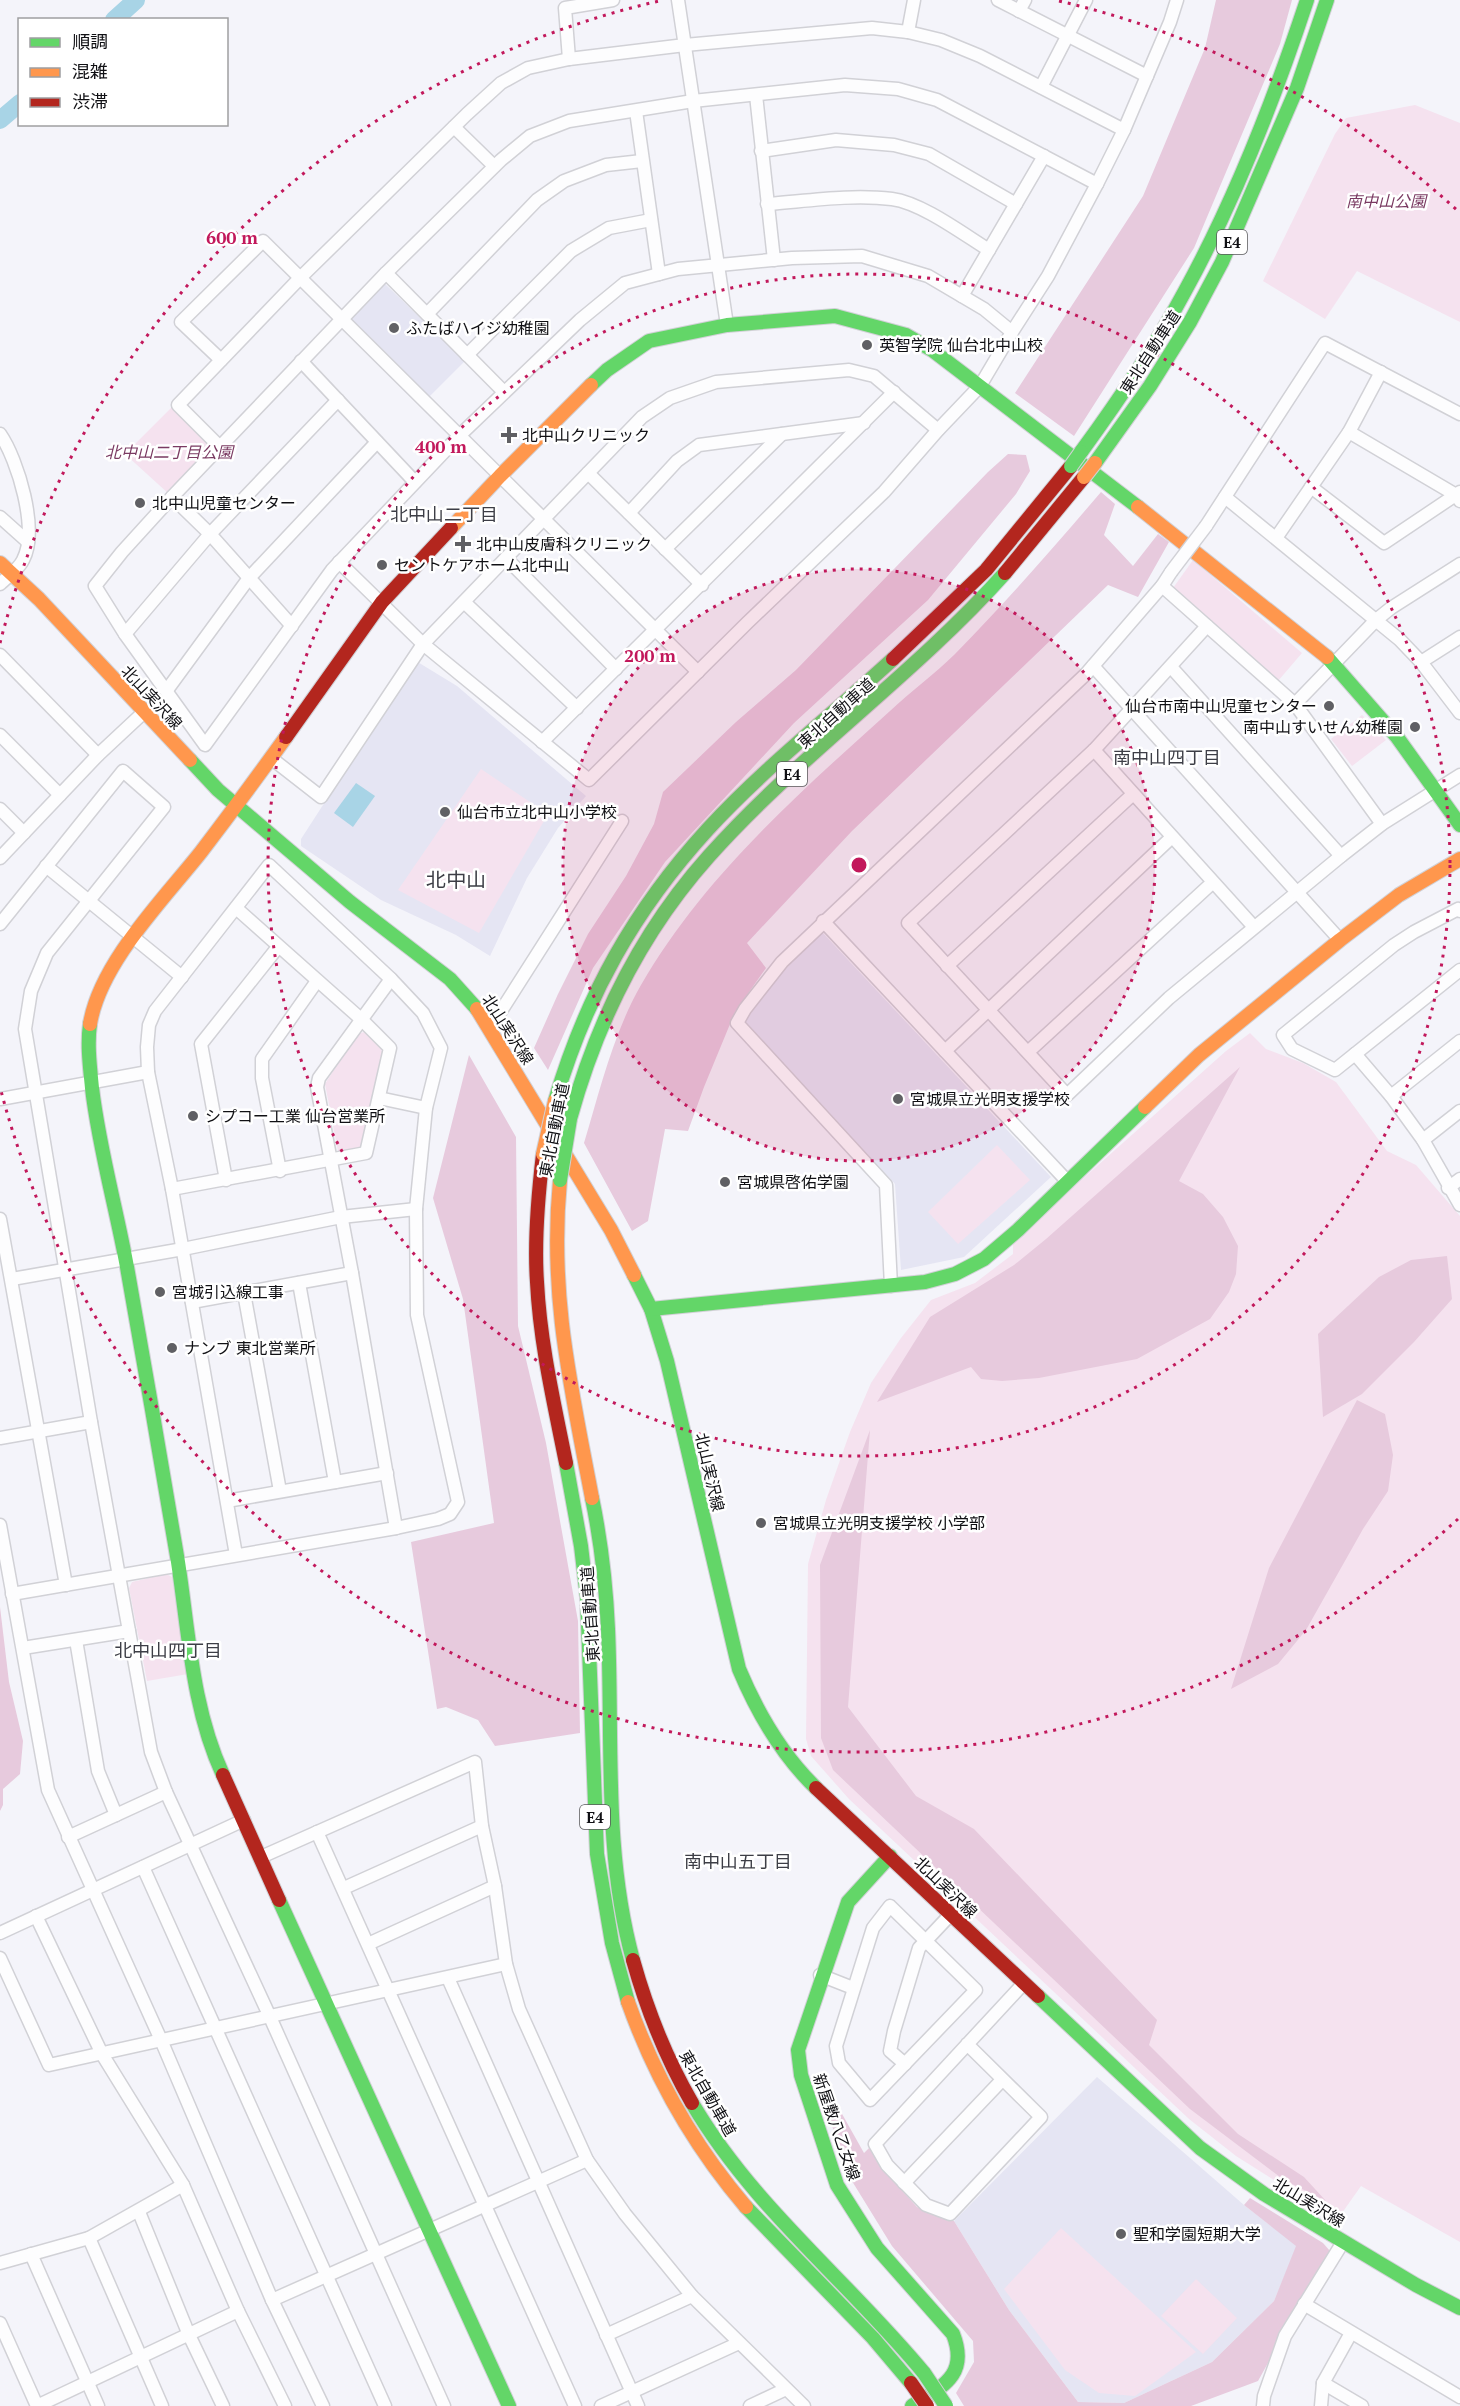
<svg xmlns="http://www.w3.org/2000/svg" width="1460" height="2406" font-family="'PT Serif','Noto Sans JP',serif">
<rect width="100%" height="100%" fill="#f4f4fa"/>
<!-- built -->
<g fill="#e5e5f3">
<polygon points="384,283 465,361 429,397 351,319"/>
<polygon points="416,661 457,686 586,796 558,828 527,878 490,956 456,935 381,900 301,846 301,839"/>
<polygon points="821,931 1051,1177 964,1257 901,1270 895,1184 745,1021 780,975"/>
<polygon points="1097,2077 1244,2205 1297,2246 1274,2301 1212,2362 1124,2403 1078,2402 1009,2310 954,2221"/>
</g>
<!-- green -->
<g fill="#f5e2ef">
<polygon points="1415,105 1460,123 1460,322 1357,271 1325,319 1263,281 1335,134 1346,118"/>
<polygon points="173,406 213,443 212,451 169,494 125,454"/>
<polygon points="1193,560 1302,653 1278,681 1173,588"/>
<polygon points="1362,715 1386,740 1352,766 1331,739"/>
<polygon points="481,769 548,814 479,933 398,890"/>
<polygon points="364,1032 380,1047 383,1054 366,1146 343,1155 338,1151 325,1084 356,1035"/>
<polygon points="1250,1033 1266,1049 1303,1063 1336,1082 1387,1151 1416,1165 1460,1216 1460,2242 1361,2186 1337,2220 1236,2156 1189,2119 849,1799 811,1756 806,1739 808,1564 826,1500 850,1432 871,1383 901,1338 931,1300 975,1283 1013,1254 1013,1241 1226,1051"/>
<polygon points="997,1145 1030,1180 958,1244 928,1212"/>
<polygon points="166,1574 172,1577 188,1674 147,1681 129,1588 132,1582"/>
<polygon points="1061,2228 1196,2352 1135,2396 1099,2393 1065,2370 1004,2289"/>
<polygon points="1196,2279 1237,2318 1203,2354 1161,2316"/>
</g>
<!-- forest -->
<g fill="#e7cadd">
<polygon points="1216,0 1292,0 1280,44 1194,248 1074,436 1015,393 1143,196 1205,48"/>
<polygon points="1008,454 1026,455 1030,471 1016,494 928,600 794,723 665,862 593,968 548,1070 534,1048 558,994 588,934 626,876 654,824 663,792 736,722 796,670 988,472"/>
<path d="M 1101,492 L 1115,504 L 1104,535 L 1133,566 L 1158,534 L 1169,542 L 1138,597 L 1108,585 L 852,831 L 747,943 L 766,968 L 735,1012 L 704,1087 L 688,1131 L 665,1129 L 648,1221 L 632,1231 L 584,1143 C 600,1090 613,1034 641,985 C 704,876 798,794 890,711 C 911,691 935,674 955,654 C 1006,602 1054,547 1101,492 Z"/>
<polygon points="469,1055 516,1137 518,1326 546,1443 578,1621 580,1733 495,1746 478,1720 446,1707 437,1709 411,1542 494,1523 463,1299 433,1198"/>
<polygon points="1240,1067 1179,1181 1203,1194 1223,1217 1238,1246 1236,1274 1229,1292 1210,1319 1137,1359 1039,1378 1002,1381 981,1379 971,1367 877,1402 930,1317 1014,1265 1046,1239"/>
<polygon points="1447,1256 1452,1299 1414,1342 1362,1394 1323,1417 1318,1334 1379,1277 1411,1260"/>
<polygon points="1357,1400 1385,1414 1393,1455 1388,1491 1363,1529 1306,1630 1278,1664 1231,1689 1269,1568"/>
<polygon points="870,1430 848,1707 916,1796 974,1829 1157,2020 1149,2045 1238,2134 1304,2177 1326,2201 1284,2180 1190,2109 833,1770 821,1738 820,1565"/>
<polygon points="0,1607 9,1682 23,1741 20,1774 3,1789 3,1805 0,1811"/>
<polygon points="819,2073 864,2153 870,2147 883,2169 917,2207 954,2221 1009,2310 1078,2402 1124,2403 1212,2362 1274,2301 1296,2246 1244,2205 1250,2198 1323,2243 1330,2251 1258,2381 1191,2406 964,2406 956,2393 974,2362 973,2341 892,2246 847,2173 816,2075"/>
</g>
<!-- water -->
<polygon fill="#a8d4e6" points="356,783 375,796 353,827 334,813"/>
<g fill="none" stroke-linecap="round" stroke-linejoin="round">
<!-- river -->
<g stroke="#a8d4e6" stroke-width="18">
<polyline points="114,20 136,0"/>
<polyline points="0,120 20,103"/>
</g>
<defs>
<g id="street">
<polyline points="678,0 727,325"/>
<polyline points="998,0 1147,76"/>
<polyline points="1019,11 1025,0"/>
<polyline points="908,32 914,0"/>
<polyline points="569,59 565,8 613,0"/>
<polyline points="1041,87 1086,0"/>
<polyline points="756,95 774,260"/>
<polyline points="636,111 659,274"/>
<polyline points="454,127 494,166"/>
<polyline points="761,151 836,140 894,145 929,154 1016,204"/>
<path d="M 767,204 C 807,201 851,194 892,199 C 922,203 963,234 989,250"/>
<polyline points="386,273 504,392"/>
<polyline points="962,296 1044,156"/>
<polyline points="427,314 537,200 564,181 606,165 642,161"/>
<polyline points="1012,332 984,309 928,276 862,256 792,258 678,269 625,283 580,320 459,436 332,570 205,745 125,634 95,586 122,552 172,497 386,273 501,160 530,136 569,121 693,101 845,85 898,89 937,100 1097,184"/>
<polyline points="467,355 571,251 609,228 651,220"/>
<polyline points="221,360 181,322 263,241 698,672"/>
<polyline points="301,361 415,482"/>
<polyline points="1349,432 1456,495 1460,501"/>
<path d="M 0,434 C 18,460 39,530 23,560 C 19,569 7,577 0,584"/>
<polyline points="220,447 178,405 300,278 467,114 501,83 528,68 569,59 685,45 872,28 908,32 941,40 980,56 1124,130"/>
<polyline points="588,473 702,585"/>
<polyline points="1311,487 1384,543 1460,492"/>
<polyline points="172,497 210,534 292,626"/>
<polyline points="1225,497 1400,640 1421,662 1460,713"/>
<polyline points="629,513 677,461 699,445 864,423"/>
<polyline points="0,517 28,542"/>
<polyline points="1206,526 1325,343 1460,414"/>
<polyline points="1276,538 1349,432 1381,372"/>
<polyline points="665,549 782,434"/>
<polyline points="506,558 616,669"/>
<polyline points="339,562 423,644 589,780 747,623 884,492 938,430 980,386 1012,332 1048,276 1097,184 1124,130 1170,22 1177,0"/>
<polyline points="1162,586 1295,704 1382,824"/>
<polyline points="464,602 577,708"/>
<polyline points="1207,626 1094,750 908,923 1067,1095 1169,998 1341,856 1382,824 1460,775"/>
<polyline points="125,634 210,534 338,400"/>
<polyline points="0,655 98,755"/>
<polyline points="1421,662 1460,637"/>
<polyline points="1093,666 1340,940"/>
<polyline points="1171,667 1341,856"/>
<polyline points="167,690 249,578 377,442"/>
<polyline points="1295,704 1376,620 1391,608 1460,564"/>
<polyline points="0,735 60,795"/>
<polyline points="542,742 894,392"/>
<polyline points="1094,750 1254,927"/>
<polyline points="271,758 321,797 423,644 642,417 670,398 716,382 849,370 874,376 938,430"/>
<polyline points="0,809 24,833"/>
<polyline points="0,858 98,755 143,713"/>
<polyline points="46,866 182,977"/>
<polyline points="1460,911 1458,909 1414,932 1394,945 1283,1035 1292,1049 1335,1070 1460,970"/>
<polyline points="823,921 1068,1182"/>
<polyline points="0,924 123,771 164,807 47,953 31,991 25,1029 91,1422 151,1752 166,1792 270,2017 444,2406"/>
<polyline points="947,966 1132,795"/>
<polyline points="391,979 319,1078 317,1087 352,1273 396,1528"/>
<polyline points="488,1024 501,1011 622,821"/>
<polyline points="945,1051 1172,837"/>
<polyline points="1028,1052 1212,883"/>
<polyline points="1355,1054 1391,1096 1423,1140 1460,1205"/>
<polyline points="1391,1096 1460,1041"/>
<polyline points="379,1098 426,1108"/>
<polyline points="0,1099 148,1072"/>
<polyline points="1423,1140 1460,1111"/>
<polyline points="280,1171 262,1078 262,1059 317,981"/>
<polyline points="226,1180 201,1044 278,947"/>
<polyline points="1448,1188 1460,1179"/>
<polyline points="172,1189 366,1153 390,1048 361,1019 236,908"/>
<polyline points="0,1219 66,1585"/>
<polyline points="12,1279 183,1249 341,1217 416,1209"/>
<polyline points="299,1283 335,1482"/>
<polyline points="891,1286 886,1185 737,1023 745,1009 782,962 1086,674 1162,586 1171,572"/>
<polyline points="244,1293 280,1491"/>
<polyline points="192,1302 352,1273"/>
<polyline points="0,1438 91,1422"/>
<polyline points="227,1501 387,1473"/>
<polyline points="0,1525 48,1790 161,2040 272,2300 323,2406"/>
<polyline points="12,1594 396,1528 438,1519 450,1514 458,1502 417,1315 416,1209 426,1108 441,1048 423,1013 391,979 269,865 155,1011 149,1025 147,1047 148,1072 172,1189 236,1555"/>
<polyline points="76,1640 98,1771 116,1815"/>
<polyline points="23,1648 129,1631"/>
<polyline points="317,1832 575,2406"/>
<polyline points="68,1837 166,1792"/>
<polyline points="261,1857 475,1762 482,1826 495,1886 506,1964 519,2009 587,2160 625,2214 692,2296 804,2406"/>
<polyline points="143,1867 385,2406"/>
<polyline points="344,1888 482,1826"/>
<polygon points="890,1906 976,1990 870,2100 839,2063 836,2046 873,1928"/>
<polyline points="36,1916 102,2054 183,2185 238,2311 285,2406"/>
<polyline points="0,1933 244,1820"/>
<polyline points="368,1944 495,1886"/>
<polyline points="0,1958 49,2065 506,1964"/>
<polyline points="820,1975 853,1988"/>
<polyline points="448,1978 638,2406"/>
<polyline points="967,2044 1041,2117 950,2214 926,2205 887,2165 875,2144 1024,1983"/>
<polyline points="905,2064 890,2051 894,2031 919,1948 951,1914"/>
<polyline points="904,2183 1002,2080"/>
<polyline points="139,2212 189,2335 223,2406"/>
<polyline points="89,2238 162,2406"/>
<polyline points="31,2254 98,2406"/>
<polyline points="0,2263 89,2238 183,2185"/>
<polyline points="272,2300 587,2160"/>
<polyline points="1304,2304 1460,2397"/>
<polyline points="0,2323 37,2406"/>
<polyline points="606,2335 692,2296"/>
<polyline points="1323,2383 1362,2406"/>
<polyline points="37,2406 238,2311"/>
<polyline points="601,2406 739,2343"/>
<polyline points="750,2406 786,2389"/>
<polyline points="1263,2406 1264,2396 1285,2336 1343,2242"/>
<polyline points="1321,2406 1323,2383 1351,2333"/>
</g>
<g id="fast">
<polyline points="591,385 607,370 649,341 727,325 835,316 906,335 932,350 1138,507"/>
<path d="M 1081,452 C 1119,400 1155,347 1185,291 C 1236,198 1274,100 1307,0"/>
<polyline points="1095,463 1150,386 1190,322 1222,262 1297,88 1327,0"/>
<polyline points="1327,657 1397,737 1460,825"/>
<polyline points="190,760 218,790 350,902 450,979 477,1009"/>
<path d="M 90,1024 C 87,1045 90,1067 92,1088 C 99,1148 116,1207 127,1267 C 144,1365 162,1464 178,1562 C 189,1634 192,1708 223,1775"/>
<path d="M 555,1101 C 586,996 634,910 708,829 C 763,769 832,715 893,659"/>
<path d="M 570,1119 C 597,1021 641,932 709,856 C 800,754 914,675 1005,573"/>
<path d="M 634,1275 L 651,1309 L 667,1361 L 739,1669 C 757,1712 782,1755 816,1788"/>
<polyline points="651,1309 925,1282 955,1274 984,1259 1018,1230 1145,1107"/>
<polyline points="566,1463 581,1546 587,1597 597,1854 612,1943 628,2002"/>
<path d="M 592,1498 C 601,1541 606,1585 608,1629 C 613,1740 603,1851 633,1960"/>
<path d="M 890,1856 L 848,1902 L 798,2050 L 801,2075 L 837,2185 L 877,2248 L 953,2334 C 969,2375 943,2386 912,2406"/>
<polyline points="279,1900 509,2406"/>
<polyline points="1038,1996 1200,2148 1264,2194 1416,2285 1460,2308"/>
<path d="M 692,2103 C 753,2207 848,2281 924,2373"/>
<polyline points="746,2207 873,2338 911,2383"/>
</g>
<g id="slow">
<polyline points="1138,507 1327,657"/>
<polyline points="451,528 500,476 591,385"/>
<polyline points="0,563 39,599 190,760"/>
<polyline points="477,1009 611,1230 634,1275"/>
<path d="M 90,1024 C 100,963 163,900 201,852 C 230,814 258,776 286,737"/>
<polyline points="1145,1107 1199,1055 1340,940 1399,895 1460,859"/>
<path d="M 560,1180 C 549,1295 571,1387 592,1498"/>
<path d="M 628,2002 C 655,2078 694,2146 746,2207"/>
</g>
<g id="jam">
<polyline points="1005,573 1084,477"/>
<polyline points="893,659 986,570 1071,466"/>
<polyline points="286,737 382,602 451,528"/>
<path d="M 543,1154 C 538,1196 534,1239 537,1282 C 540,1343 554,1403 566,1463"/>
<polyline points="223,1775 279,1900"/>
<polyline points="816,1788 1038,1996"/>
<path d="M 633,1960 C 647,2010 666,2058 692,2103"/>
</g>
</defs>
<!-- street casing -->
<use href="#street" stroke="#d1d1d6" stroke-width="15"/>
<!-- fast casing -->
<use href="#fast" stroke="#d1d1d6" stroke-width="16"/>
<!-- slow casing -->
<use href="#slow" stroke="#d1d1d6" stroke-width="16"/>
<!-- jam casing -->
<use href="#jam" stroke="#d1d1d6" stroke-width="16"/>
<!-- street -->
<use href="#street" stroke="#fdfdfe" stroke-width="12"/>
<!-- fast -->
<use href="#fast" stroke="#63d668" stroke-width="14"/>
<!-- slow -->
<use href="#slow" stroke="#ff974d" stroke-width="14"/>
<!-- jam -->
<use href="#jam" stroke="#b3261e" stroke-width="14"/>
<defs>
<polyline id="street-bridge" points="1171,572 1206,526"/>
<g id="fast-bridge">
<polyline points="1071,466 1081,452"/>
<polyline points="560,1180 570,1119"/>
<polyline points="924,2373 946,2406"/>
</g>
<g id="slow-bridge">
<polyline points="1084,477 1095,463"/>
<polyline points="543,1154 555,1101"/>
</g>
<polyline id="jam-bridge" points="911,2383 927,2406"/>
</defs>
<!-- street-bridge casing -->
<use href="#street-bridge" stroke="#d1d1d6" stroke-width="15" stroke-linecap="butt"/>
<!-- fast-bridge casing -->
<use href="#fast-bridge" stroke="#d1d1d6" stroke-width="16" stroke-linecap="butt"/>
<!-- slow-bridge casing -->
<use href="#slow-bridge" stroke="#d1d1d6" stroke-width="16" stroke-linecap="butt"/>
<!-- jam-bridge casing -->
<use href="#jam-bridge" stroke="#d1d1d6" stroke-width="16" stroke-linecap="butt"/>
<!-- street-bridge -->
<use href="#street-bridge" stroke="#fdfdfe" stroke-width="12"/>
<!-- fast-bridge -->
<use href="#fast-bridge" stroke="#63d668" stroke-width="14"/>
<!-- slow-bridge -->
<use href="#slow-bridge" stroke="#ff974d" stroke-width="14"/>
<!-- jam-bridge -->
<use href="#jam-bridge" stroke="#b3261e" stroke-width="14"/>
</g>
<!-- distance rings -->
<circle cx="859" cy="865" r="296" fill="#c2185b" fill-opacity=".12"/>
<g fill="none" stroke="#c2185b" stroke-width="3" stroke-dasharray="3 6">
<circle cx="859" cy="865" r="296"/>
<circle cx="859" cy="865" r="591"/>
<path d="M1458 1519A887 887 0 0 1 0 1087M0 643A887 887 0 0 1 659 1M1059 1A887 887 0 0 1 1458 211"/>
</g>
<!-- markers -->
<g fill="#606064" stroke="#fff" stroke-width="2">
<circle cx="394" cy="328" r="6"/>
<circle cx="867" cy="345" r="6"/>
<path d="M506 426h6v6h6v6h-6v6h-6v-6h-6v-6h6z"/>
<circle cx="140" cy="503" r="6"/>
<path d="M460 535h6v6h6v6h-6v6h-6v-6h-6v-6h6z"/>
<circle cx="382" cy="565" r="6"/>
<circle cx="1329" cy="706" r="6"/>
<circle cx="1415" cy="727" r="6"/>
<circle cx="445" cy="812" r="6"/>
<circle cx="898" cy="1099" r="6"/>
<circle cx="193" cy="1116" r="6"/>
<circle cx="725" cy="1182" r="6"/>
<circle cx="160" cy="1292" r="6"/>
<circle cx="172" cy="1348" r="6"/>
<circle cx="761" cy="1523" r="6"/>
<circle cx="1121" cy="2234" r="6"/>
</g>
<g text-anchor="middle" dominant-baseline="central" stroke-width="5" stroke-linejoin="round" paint-order="stroke">
<!-- shield labels -->
<g fill="#fff" stroke="#58585a" stroke-width="1.5">
<rect x="1217" y="230" width="30" height="24" rx="4.5"/>
<rect x="777" y="762" width="30" height="24" rx="4.5"/>
<rect x="580" y="1805" width="30" height="24" rx="4.5"/>
</g>
<g font-size="15" font-weight="bold" fill="#101014">
<text x="1232" y="242">E4</text>
<text x="792" y="774">E4</text>
<text x="595" y="1817">E4</text>
</g>
<!-- park labels -->
<g font-size="16" font-style="italic" fill="#7a3a62" stroke="#fff">
<text x="1386" y="201">南中山公園</text>
<text x="169" y="452">北中山二丁目公園</text>
</g>
<!-- poi labels -->
<g font-size="16" fill="#101014" stroke="#fff" text-anchor="start">
<text x="406" y="328">ふたばハイジ幼稚園</text>
<text x="879" y="345">英智学院 仙台北中山校</text>
<text x="522" y="435">北中山クリニック</text>
<text x="152" y="503">北中山児童センター</text>
<text x="476" y="544">北中山皮膚科クリニック</text>
<text x="394" y="565">セントケアホーム北中山</text>
<text x="1317" y="706" text-anchor="end">仙台市南中山児童センター</text>
<text x="1403" y="727" text-anchor="end">南中山すいせん幼稚園</text>
<text x="457" y="812">仙台市立北中山小学校</text>
<text x="910" y="1099">宮城県立光明支援学校</text>
<text x="205" y="1116">シプコー工業 仙台営業所</text>
<text x="737" y="1182">宮城県啓佑学園</text>
<text x="172" y="1292">宮城引込線工事</text>
<text x="184" y="1348">ナンブ 東北営業所</text>
<text x="773" y="1523">宮城県立光明支援学校 小学部</text>
<text x="1133" y="2234">聖和学園短期大学</text>
</g>
<!-- street labels -->
<g font-size="16" fill="#101014" stroke="#fff">
<text transform="translate(1150 352) rotate(-57)">東北自動車道</text>
<text transform="translate(152 697) rotate(47)">北山実沢線</text>
<text transform="translate(836 713) rotate(-42)">東北自動車道</text>
<text transform="translate(508 1029) rotate(57)">北山実沢線</text>
<text transform="translate(554 1130) rotate(-79)">東北自動車道</text>
<text transform="translate(710 1472) rotate(77)">北山実沢線</text>
<text transform="translate(590 1614) rotate(-94)">東北自動車道</text>
<text transform="translate(946 1887) rotate(44)">北山実沢線</text>
<text transform="translate(708 2093) rotate(60)">東北自動車道</text>
<text transform="translate(837 2127) rotate(71)">新屋敷八乙女線</text>
<text transform="translate(1309 2202) rotate(31)">北山実沢線</text>
</g>
<!-- neighbourhood labels -->
<g font-size="18" fill="#3d3e46" stroke="#fff">
<text x="444" y="514">北中山二丁目</text>
<text x="1167" y="757">南中山四丁目</text>
<text x="168" y="1650">北中山四丁目</text>
<text x="738" y="1861">南中山五丁目</text>
</g>
<!-- quarter labels -->
<g font-size="20" fill="#3d3e46" stroke="#fff">
<text x="456" y="879">北中山</text>
</g>
</g>
<circle cx="859" cy="865" r="9" fill="#c2185b" stroke="#fff" stroke-width="3"/>
<g font-size="18" text-anchor="middle" font-weight="bold" fill="#c2185b" stroke="#fff" stroke-width="5" stroke-linejoin="round" paint-order="stroke">
<text x="232" y="244">600 m</text>
<text x="441" y="453">400 m</text>
<text x="650" y="662">200 m</text>
</g>
<!-- legend -->
<rect x="18" y="18" width="210" height="108" fill="#ffffff" stroke="#9f9fa1" stroke-width="1.5"/>
<rect x="30" y="38" width="30" height="9" fill="#63d668" stroke="#9f9fa1" stroke-width="1.5"/>
<text x="72" y="48" font-size="18" fill="#101014">順調</text>
<rect x="30" y="68" width="30" height="9" fill="#ff974d" stroke="#9f9fa1" stroke-width="1.5"/>
<text x="72" y="78" font-size="18" fill="#101014">混雑</text>
<rect x="30" y="98" width="30" height="9" fill="#b3261e" stroke="#9f9fa1" stroke-width="1.5"/>
<text x="72" y="108" font-size="18" fill="#101014">渋滞</text>
</svg>
